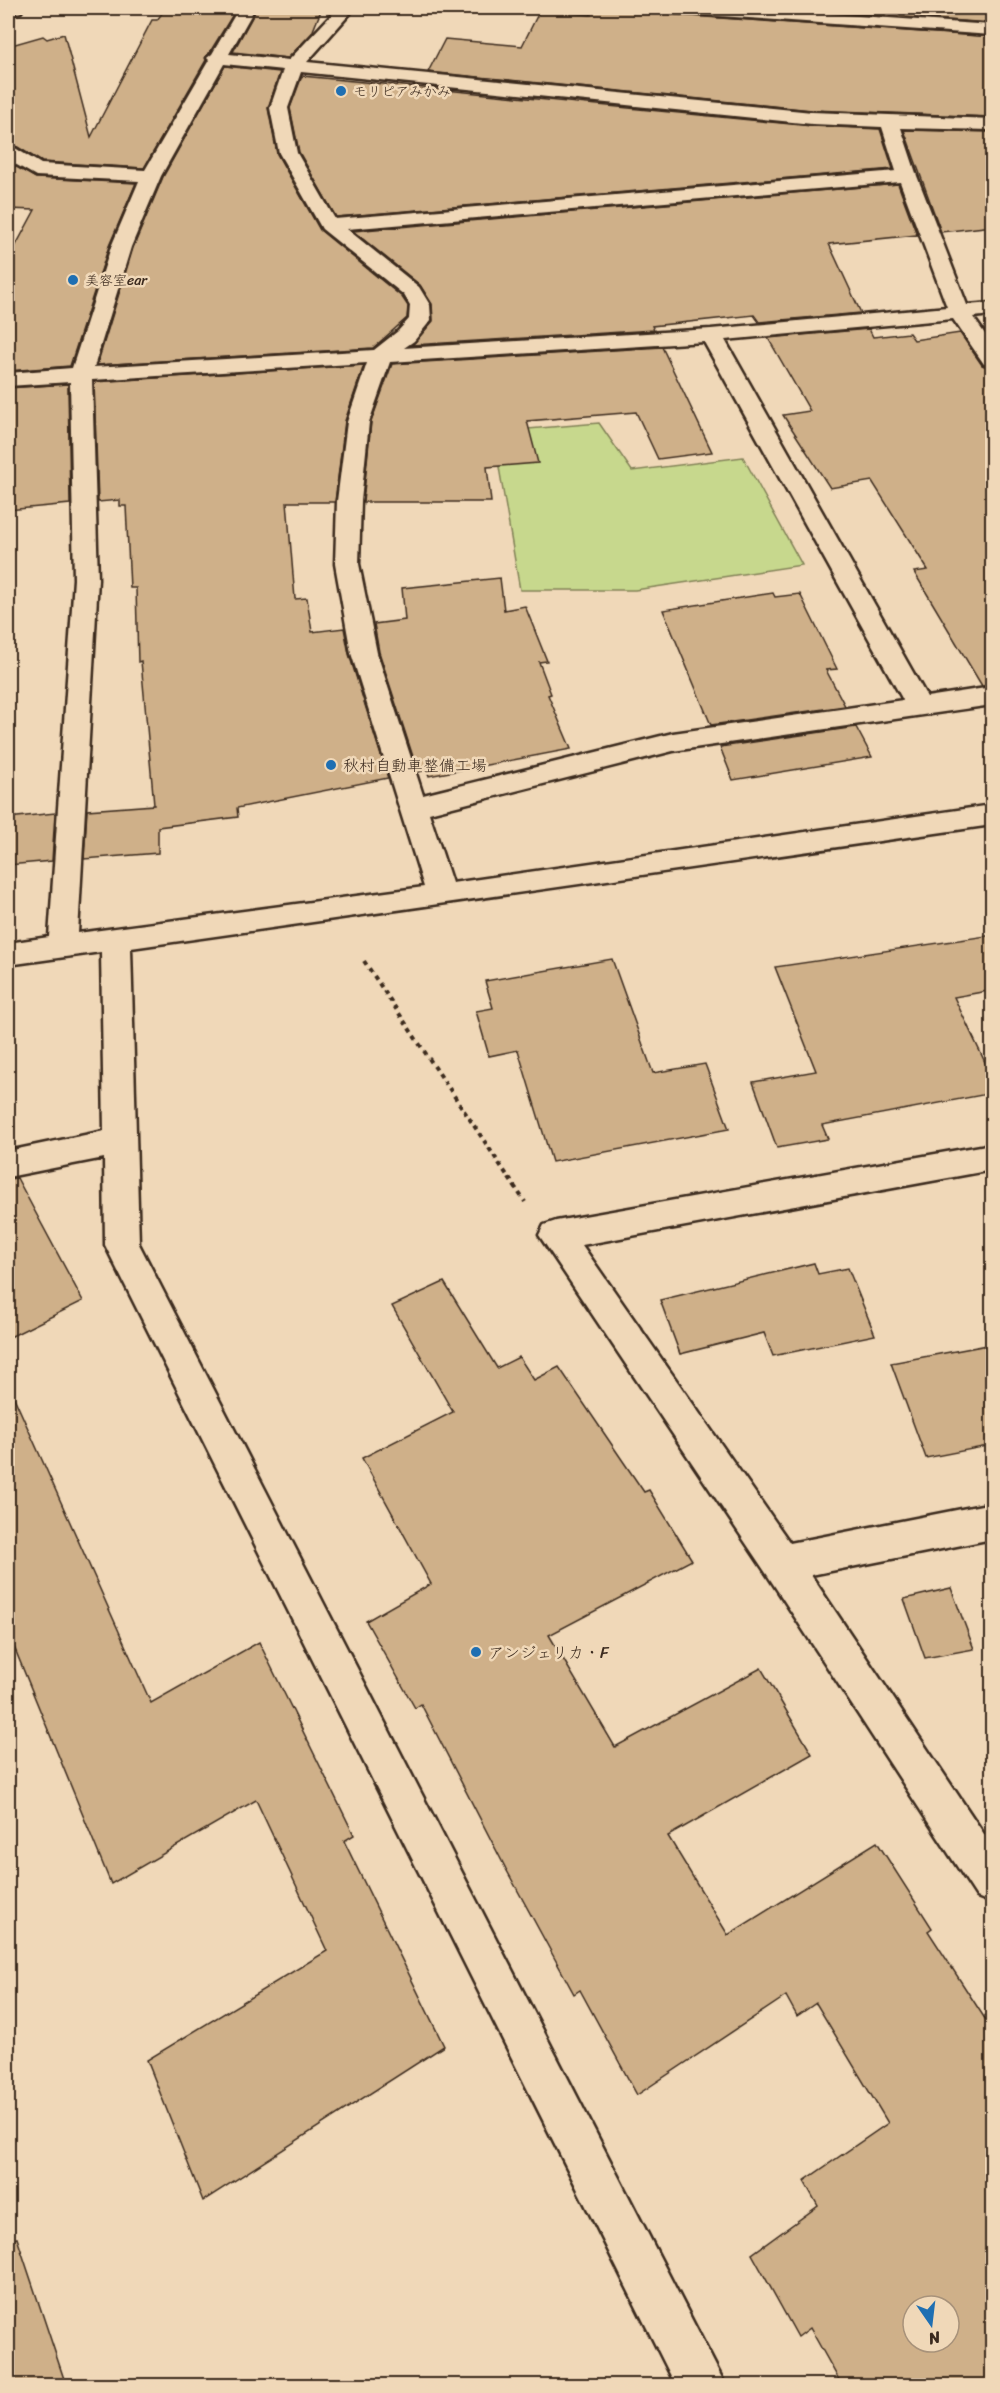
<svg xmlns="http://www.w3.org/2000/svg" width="1000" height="2393" font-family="Sriracha,'Klee One',sans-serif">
<rect width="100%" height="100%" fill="#f0d8b8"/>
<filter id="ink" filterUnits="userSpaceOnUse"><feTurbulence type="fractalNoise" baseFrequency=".0167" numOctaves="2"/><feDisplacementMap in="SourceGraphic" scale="12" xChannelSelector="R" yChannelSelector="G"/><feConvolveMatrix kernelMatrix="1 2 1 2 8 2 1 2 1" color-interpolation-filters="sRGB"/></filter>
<g filter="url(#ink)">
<!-- green -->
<polygon fill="#c7d88d" stroke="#818156" stroke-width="1.5" points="599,423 632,471 743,457 802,565 635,590 520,590 493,432"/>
<!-- building -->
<g fill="#cfb089" stroke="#3b2a1e" stroke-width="1.5" fill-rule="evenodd">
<polygon points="166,8 237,8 210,52 206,56 206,60 144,168 42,162 16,146 8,144 8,46 43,36 47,39 64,34 91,137 152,20 157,20"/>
<polygon points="257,8 322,8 312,33 288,58 233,52"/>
<polygon points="591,8 666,8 668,13 676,15 993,37 993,117 812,110 428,72 445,39 522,46 540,10 591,15"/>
<polygon points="768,8 993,8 993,23 992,23"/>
<polygon points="225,66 280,72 268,108 277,154 320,230 402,297 408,306 407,318 373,348 97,365 133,248 163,177"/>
<polygon points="302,76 812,126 880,129 893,169 336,217 299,152 290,108"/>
<polygon points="904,130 993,132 993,226 941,232"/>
<polygon points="8,162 36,178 136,183 109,246 70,366 8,371 8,260 35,210 8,209"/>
<polygon points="898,184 917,235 829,244 861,313 759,322 754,315 652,326 654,330 412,345 433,321 432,304 420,285 353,231"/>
<polygon points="869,329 873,337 909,333 914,340 960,333 982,365 993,367 993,685 982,686 914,572 928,570 872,481 830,488 783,415 810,411 768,338"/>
<polygon points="662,347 712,452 658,459 636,412 527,421 538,463 487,467 491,502 363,502 371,422 392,364"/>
<polygon points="364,365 345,421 335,502 287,502 295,599 307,598 312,632 344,628 349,654 388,778 237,808 238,817 158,827 158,853 84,859 87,810 154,805 141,661 138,662 136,588 130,588 126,506 120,506 120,500 98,502 94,382"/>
<polygon points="68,384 70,504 8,510 8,388"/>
<polygon points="500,578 504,610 525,606 547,661 539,662 551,694 548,695 571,749 429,776 427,770 418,772 379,652 374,624 405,620 402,588"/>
<polygon points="773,593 775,597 800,594 837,669 826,670 845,706 711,725 663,610"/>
<polygon points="856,727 872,757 733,780 720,747"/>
<polygon points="55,813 52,861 8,865 8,818"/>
<polygon points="993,935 993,990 954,997 993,1079 993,1093 822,1125 828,1139 777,1148 753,1082 816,1071 775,967"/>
<polygon points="612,959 653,1073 705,1064 729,1129 552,1162 518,1050 489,1056 476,1011 493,1008 485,981"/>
<polygon points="17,1178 83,1301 8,1338 8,1179"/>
<polygon points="814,1263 818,1274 848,1268 875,1335 773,1356 764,1333 680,1354 660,1300"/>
<path d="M 444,1282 L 497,1368 L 519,1357 L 534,1380 L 559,1367 L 644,1492 L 649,1490 L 692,1560 L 549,1635 L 615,1747 L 761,1668 L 812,1754 L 668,1836 L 728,1935 L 877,1842 L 932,1928 L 928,1931 L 993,2031 L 993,2385 L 842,2385 L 810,2328 L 798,2337 L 752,2254 L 818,2206 L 804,2181 L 888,2123 L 816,2003 L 797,2016 L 786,1996 L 637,2095 L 580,1990 L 574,1994 L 506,1869 L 421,1704 L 415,1708 L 366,1621 L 431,1584 L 362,1458 L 453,1412 L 392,1306 ZM 913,2306 L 949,2306 L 949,2342 L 913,2342 Z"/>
<polygon points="993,1344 993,1445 926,1458 891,1363"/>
<polygon points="8,1384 151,1703 259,1642 354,1835 344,1841 444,2046 203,2201 147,2060 327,1951 256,1800 111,1884 8,1632"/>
<polygon points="951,1588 974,1649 925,1658 904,1599"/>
<polygon points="17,2238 66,2385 8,2385 8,2240"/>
</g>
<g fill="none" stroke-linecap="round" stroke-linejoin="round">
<defs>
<g id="minor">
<polygon points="8,8 23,8 21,12 8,15"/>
<path d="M 239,8 L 255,8 L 229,54 L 289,60 L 338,8 L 355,8 L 307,62 L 812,112 L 992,119 L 992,130 L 901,128 L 917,176 L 967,305 L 992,303 L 992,315 L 973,317 L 992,344 L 992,365 L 984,364 L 953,319 L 725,340 L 927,697 L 992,687 L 992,705 L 673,751 L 429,813 L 452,883 L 992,805 L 992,825 L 131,948 L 139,1244 L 726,2386 L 676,2386 L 105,1245 L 104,1158 L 8,1177 L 8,1151 L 104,1131 L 101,952 L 8,965 L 8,943 L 49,937 L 74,579 L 70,382 L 8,386 L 8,373 L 72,368 L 111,247 L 139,181 L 36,176 L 8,160 L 8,146 L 15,148 L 41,164 L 145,170 L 209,60 L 207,58 L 212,54 ZM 224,64 L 283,70 L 270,108 L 279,153 L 322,229 L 404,295 L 410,305 L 409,319 L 398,331 L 374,350 L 94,367 L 131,247 L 161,176 ZM 301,72 L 812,124 L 882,127 L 896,171 L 335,219 L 297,153 L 288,108 ZM 900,182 L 947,307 L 711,329 L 404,348 L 414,341 L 431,320 L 430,305 L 419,287 L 347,229 ZM 704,342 L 903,700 L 673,733 L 423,795 L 377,653 L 359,564 L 361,501 L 369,422 L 390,362 ZM 367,363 L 347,422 L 337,501 L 335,564 L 351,653 L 424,887 L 78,933 L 98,579 L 92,380 Z"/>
<polygon points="668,8 742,8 992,25 992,35 676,13 670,12"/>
<polygon points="992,1144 992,1170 582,1245 790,1543 992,1503 992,1539 811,1575 992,1846 992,1903 977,1897 768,1576 539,1235 544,1225 556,1221"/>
</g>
</defs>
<!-- minor casing -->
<use href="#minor" stroke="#3b2a1e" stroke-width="5"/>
<!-- path -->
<polyline stroke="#3b2a1e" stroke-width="4" stroke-dasharray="4.5 4.5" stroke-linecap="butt" points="364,961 525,1202"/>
<!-- minor -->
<use href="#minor" fill="#f0d8b8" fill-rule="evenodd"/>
</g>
</g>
<!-- markers -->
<g fill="#1f6fb2" stroke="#f0d8b8" stroke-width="2">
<circle cx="341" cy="91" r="6"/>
<circle cx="73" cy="280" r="6"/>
<circle cx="331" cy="765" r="6"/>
<circle cx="476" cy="1652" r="6"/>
</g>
<g text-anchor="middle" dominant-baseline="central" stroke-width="5" stroke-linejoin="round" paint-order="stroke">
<!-- far-poi labels -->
<g font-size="14" fill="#3b2a1e" stroke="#f0d8b8" text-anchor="start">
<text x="353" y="91">モリピアみかみ</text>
<text x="85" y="280">美容室ear</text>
</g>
<!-- poi labels -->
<g font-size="16" fill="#3b2a1e" stroke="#f0d8b8" text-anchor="start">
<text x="343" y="765">秋村自動車整備工場</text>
<text x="488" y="1652">アンジェリカ・F</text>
</g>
</g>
<!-- margin -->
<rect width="1000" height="2393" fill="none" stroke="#f0d8b8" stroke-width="30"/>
<rect x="15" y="15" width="970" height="2363" fill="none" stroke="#3b2a1e" stroke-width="2" filter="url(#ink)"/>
<!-- north arrow -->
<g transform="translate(931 2324) rotate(166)"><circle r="28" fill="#f0d8b8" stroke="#a8927a" stroke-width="1.5"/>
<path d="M0-4.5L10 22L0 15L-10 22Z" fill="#1f6fb2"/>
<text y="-9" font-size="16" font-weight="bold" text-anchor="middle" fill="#3b2a1e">N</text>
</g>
</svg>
